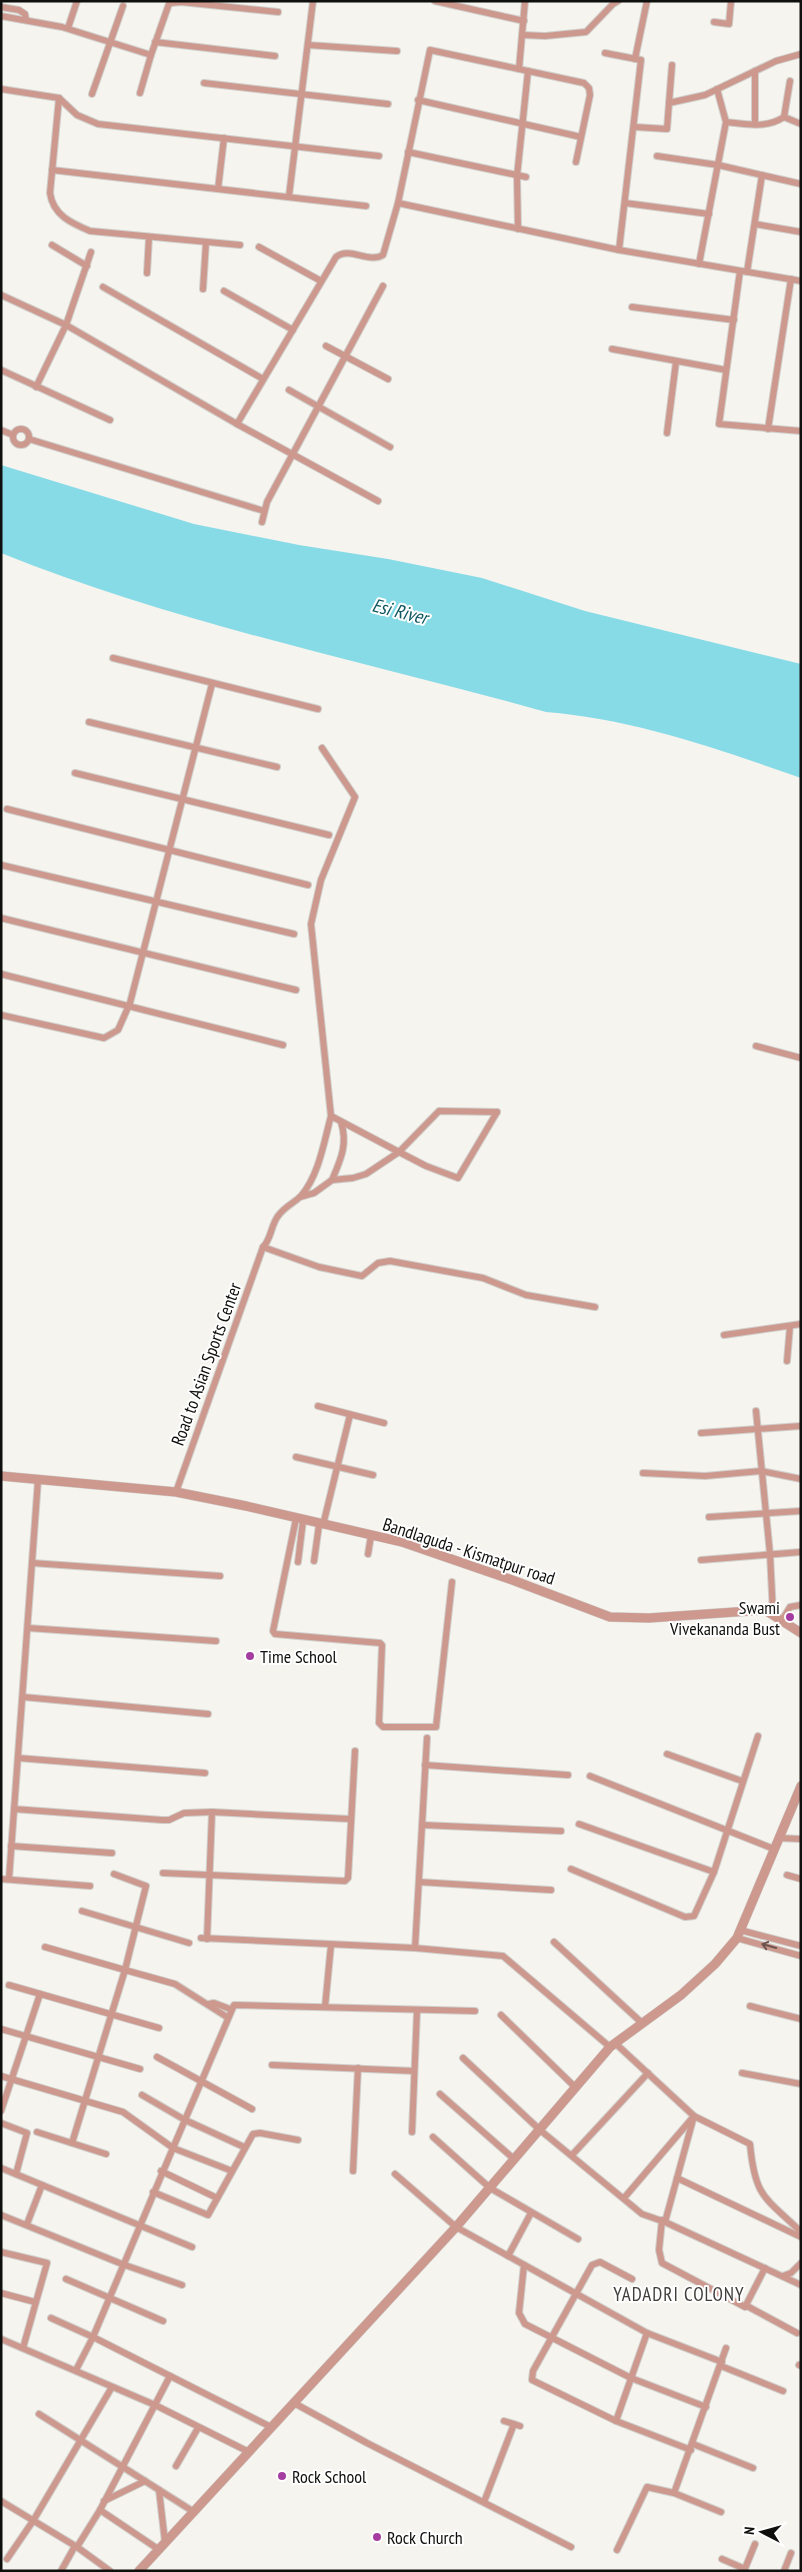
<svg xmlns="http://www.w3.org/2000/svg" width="802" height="2572" font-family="'PT Sans Narrow',sans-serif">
<rect width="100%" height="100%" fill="#f5f4ef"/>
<!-- water -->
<path fill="#87dbe7" d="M 1,465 L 194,524 L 299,545 L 388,559 L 482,578 L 585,611 L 801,664 L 801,778 C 718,749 634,719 546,712 C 364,661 177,624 1,553 Z"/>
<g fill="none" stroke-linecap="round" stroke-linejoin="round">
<defs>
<g id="minor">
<polyline points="435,1 524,21"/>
<polyline points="171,3 181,2 278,12"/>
<polyline points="1,7 19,10 25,14 26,20"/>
<polyline points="1,16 62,27 151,55 170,1"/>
<polyline points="714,22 729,24 731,1"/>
<polyline points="68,28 77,1"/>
<polyline points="523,35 545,36 586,32 613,4 618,1"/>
<polyline points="155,42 275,56"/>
<polyline points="308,45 397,51"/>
<polyline points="605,53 641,60 619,250"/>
<polyline points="635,59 647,1"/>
<polyline points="519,69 525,1"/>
<polyline points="755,71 755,124"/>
<polyline points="204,83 388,104"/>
<polyline points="1,89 59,98 77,115 98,124 379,156"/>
<polyline points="140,93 151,55"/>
<polyline points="92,94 123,6"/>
<path d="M 59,98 L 50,193 C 53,215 71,223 90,231 L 240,245"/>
<polyline points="418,100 581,137"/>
<polyline points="669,103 672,65"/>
<polyline points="784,117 801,124"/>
<path d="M 726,122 C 746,124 766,129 784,117 L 790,81"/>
<polyline points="635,127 667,129 669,103 705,95 776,61 801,54"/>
<polyline points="408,152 526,177"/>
<polyline points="657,156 718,165 801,184"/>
<polyline points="576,162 590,95 589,88 584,83 430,50 398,203 619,250 801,281"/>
<polyline points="52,170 366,206"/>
<polyline points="218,189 224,138"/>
<polyline points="289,196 313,1"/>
<polyline points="625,203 709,214"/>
<polyline points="755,224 801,232"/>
<polyline points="518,229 517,176 528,71"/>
<polyline points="52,245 87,266"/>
<polyline points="259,247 321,281"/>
<polyline points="699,264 726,122 717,89"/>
<polyline points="740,271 719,424 801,431"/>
<polyline points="747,272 762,175"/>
<polyline points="147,273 149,237"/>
<polyline points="103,287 263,379"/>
<polyline points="203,289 206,242"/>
<polyline points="224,291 293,330"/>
<polyline points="1,295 66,325 237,424"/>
<polyline points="632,307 734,320"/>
<polyline points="326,346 388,379"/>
<polyline points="612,349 726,370"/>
<polyline points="1,370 110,420"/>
<polyline points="36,387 66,325 91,252"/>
<polyline points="289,390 390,447"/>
<circle cx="21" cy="437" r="8"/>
<polyline points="768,429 791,279"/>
<polyline points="1,430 13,435"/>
<polyline points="667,433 676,362"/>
<polyline points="29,439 264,511"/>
<path d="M 378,501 L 237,424 L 336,257 C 350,246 368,264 383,255 L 398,203"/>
<polyline points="262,522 267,502 383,286"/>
<polyline points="113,658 318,709"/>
<polyline points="89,722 277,767"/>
<polyline points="322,748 355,797 321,880 311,924 331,1116"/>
<polyline points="75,773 329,835"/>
<polyline points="7,809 308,885"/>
<polyline points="1,865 294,934"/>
<polyline points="1,918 296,990"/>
<polyline points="1,974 283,1045"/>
<polyline points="1,1015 104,1038 118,1030 130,1003 212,684"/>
<polyline points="756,1046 801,1058"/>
<path d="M 332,1180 C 341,1159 348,1144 341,1122"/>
<polyline points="300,1197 314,1193 332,1180 353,1178 366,1174 399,1152 426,1166 458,1178 497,1112"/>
<polyline points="263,1247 319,1267 362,1276 378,1263 390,1261 483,1278 526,1295 595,1307"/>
<polyline points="724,1335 801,1324"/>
<polyline points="787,1361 790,1326"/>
<polyline points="318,1406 384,1423"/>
<polyline points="756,1411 770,1554 773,1613"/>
<polyline points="701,1433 801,1426"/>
<polyline points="296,1457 373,1475"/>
<polyline points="643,1473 705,1476 761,1471 801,1479"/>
<path d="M 176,1492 L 263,1247 C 271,1240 271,1225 278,1216 C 284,1207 294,1203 301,1196 C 319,1175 324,1142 331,1116 L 399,1152 L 439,1111 L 497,1112"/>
<polyline points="709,1517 801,1511"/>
<polyline points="296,1519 273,1631 275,1634 380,1643 382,1645 379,1723 383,1727 436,1727 452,1582"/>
<polyline points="323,1525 350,1415"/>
<polyline points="368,1554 371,1536"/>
<polyline points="701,1560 801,1552"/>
<polyline points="314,1561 319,1525"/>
<polyline points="298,1562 303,1521"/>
<polyline points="32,1563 220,1576"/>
<polyline points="782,1620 790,1607 801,1605"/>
<polyline points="28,1628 216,1641"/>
<polyline points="23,1697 208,1714"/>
<polyline points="667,1754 742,1781"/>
<polyline points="18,1758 205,1773"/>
<polyline points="425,1765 568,1775"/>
<polyline points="590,1776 774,1849"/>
<polyline points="14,1809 162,1820 169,1820 184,1813 212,1812"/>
<polyline points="579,1824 714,1872"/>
<polyline points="422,1825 561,1831"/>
<polyline points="779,1838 801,1839"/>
<polyline points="11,1846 112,1853"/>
<polyline points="571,1869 685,1917 694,1916 714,1872 758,1736"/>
<polyline points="163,1873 345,1881 348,1878 355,1751"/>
<polyline points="787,1875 801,1879"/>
<polyline points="1,1879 90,1886"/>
<polyline points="9,1879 38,1480"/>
<polyline points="419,1882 551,1890"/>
<polyline points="82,1911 189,1943"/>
<polyline points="740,1930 801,1946"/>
<polyline points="201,1938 415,1948 503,1956 610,2047"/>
<polyline points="737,1938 801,1956"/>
<polyline points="207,1939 212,1812 350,1819"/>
<polyline points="554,1942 642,2023"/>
<polyline points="45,1947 125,1970 146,1886 114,1874"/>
<polyline points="415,1948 427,1738"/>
<polyline points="9,1985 159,2028"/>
<polyline points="209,2004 214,2003 230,2009"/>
<polyline points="750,2006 801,2019"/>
<polyline points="325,2007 331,1945"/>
<polyline points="501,2015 576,2088"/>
<polyline points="1,2029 140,2069"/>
<polyline points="615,2043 694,2116 665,2222"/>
<polyline points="157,2057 252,2109"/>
<polyline points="463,2058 540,2130 642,2214 665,2222 801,2285"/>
<polyline points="272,2065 414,2071"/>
<polyline points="742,2073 801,2084"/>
<polyline points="1,2076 123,2112 173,2148 234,2005 475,2011"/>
<polyline points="440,2094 514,2159"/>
<polyline points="142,2095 185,2120 244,2147"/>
<polyline points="1,2111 40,1994"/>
<polyline points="1,2123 27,2133 16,2174"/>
<polyline points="37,2132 106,2154"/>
<polyline points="412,2132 417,2011"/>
<polyline points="433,2137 490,2188 578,2239"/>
<polyline points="72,2143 125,1970 175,1984 227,2017"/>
<polyline points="572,2155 648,2073"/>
<polyline points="1,2168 192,2247"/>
<polyline points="161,2171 217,2198"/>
<polyline points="232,2171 173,2148 93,2337 271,2427"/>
<polyline points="353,2171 358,2068"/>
<polyline points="395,2174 456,2227 647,2333 616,2421"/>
<polyline points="677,2178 801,2237"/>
<polyline points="153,2192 208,2215 253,2134 260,2133 298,2140"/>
<path d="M 624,2198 L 694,2116 L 750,2144 C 755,2198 765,2197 801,2232"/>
<polyline points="1,2215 122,2264 182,2285"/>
<polyline points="662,2220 659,2250 662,2263 745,2307 765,2268"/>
<polyline points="27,2224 42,2185"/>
<polyline points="1,2252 47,2263 23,2348"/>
<polyline points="508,2256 531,2213"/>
<polyline points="524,2265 519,2313 525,2324 631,2378 706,2407"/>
<polyline points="783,2276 791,2273 801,2263"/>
<polyline points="66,2279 163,2321"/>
<polyline points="632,2279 600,2262 592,2265 533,2371 532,2380 616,2421 691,2450"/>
<polyline points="1,2293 35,2302"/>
<polyline points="747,2306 797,2333"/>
<polyline points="51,2318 93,2337 76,2370"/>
<polyline points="647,2333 722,2362"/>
<polyline points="1,2339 155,2405 249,2452"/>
<polyline points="799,2365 801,2366"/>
<polyline points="721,2366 783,2391"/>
<polyline points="294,2403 367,2443 571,2547"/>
<polyline points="39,2414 194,2512"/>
<polyline points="504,2421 520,2426"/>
<polyline points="693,2444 753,2468"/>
<polyline points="176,2466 198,2428"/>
<polyline points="159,2490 165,2542"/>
<polyline points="674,2493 721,2512"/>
<polyline points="1,2501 77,2547 110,2571"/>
<polyline points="104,2501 145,2481"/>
<polyline points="484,2502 514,2424"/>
<polyline points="100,2510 158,2549"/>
<polyline points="77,2547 100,2510 170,2376"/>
<polyline points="617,2550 647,2487 674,2493 726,2348"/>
<polyline points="7,2559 33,2521 112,2387"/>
<polyline points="722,2559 745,2569"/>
<polyline points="61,2571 75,2546"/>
<polyline points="744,2571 755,2544"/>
<polyline points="784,2571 791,2553"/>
</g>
<g id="tertiary">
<polyline points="1,1476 176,1492 246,1506 402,1542 515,1581 610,1617 649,1618 765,1610 801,1633"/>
<polyline points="139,2571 456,2227 610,2047 681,1995 715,1964 737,1938 801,1786"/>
</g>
</defs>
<!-- minor casing -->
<use href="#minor" stroke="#d0cfcb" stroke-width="8"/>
<!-- tertiary casing -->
<use href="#tertiary" stroke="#d0cfcb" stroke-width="10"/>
<!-- minor -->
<use href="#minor" stroke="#cd998f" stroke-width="6"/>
<!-- tertiary -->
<use href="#tertiary" stroke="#cd998f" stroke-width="9"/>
</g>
<!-- one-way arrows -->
<defs><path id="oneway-shaft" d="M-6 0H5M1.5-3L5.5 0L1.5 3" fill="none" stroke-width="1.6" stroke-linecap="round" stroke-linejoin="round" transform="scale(1.25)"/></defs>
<use stroke="#6e544e" href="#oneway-shaft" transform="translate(769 1946) rotate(-164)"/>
<!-- markers -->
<g fill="#a53da0" stroke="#fff" stroke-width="2">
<circle cx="790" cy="1617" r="5"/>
<circle cx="250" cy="1656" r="5"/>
<circle cx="282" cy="2476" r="5"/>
<circle cx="377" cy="2537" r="5"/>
</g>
<g text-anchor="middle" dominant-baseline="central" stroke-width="4" stroke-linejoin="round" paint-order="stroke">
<!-- street labels -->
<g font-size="18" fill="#0f0f0d" stroke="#fff">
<text transform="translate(206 1364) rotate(-70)">Road to Asian Sports Center</text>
<text transform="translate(469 1551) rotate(18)">Bandlaguda - Kismatpur road</text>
</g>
<!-- poi labels -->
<g font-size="18" fill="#0f0f0d" stroke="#fff" text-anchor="start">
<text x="780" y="1607" text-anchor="end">Swami<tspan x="780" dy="21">Vivekananda Bust</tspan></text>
<text x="260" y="1656">Time School</text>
<text x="292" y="2476">Rock School</text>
<text x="387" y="2537">Rock Church</text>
</g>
<!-- water labels -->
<g font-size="19" font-style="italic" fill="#0e5861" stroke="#fff">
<text transform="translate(400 611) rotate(14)">Esi River</text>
</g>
<!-- neighbourhood labels -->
<g font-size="19" letter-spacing="1" fill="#3f3e3a" stroke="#fff">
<text x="679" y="2294">YADADRI COLONY</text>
</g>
</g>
<!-- border -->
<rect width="802" height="2572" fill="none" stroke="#0f0f0d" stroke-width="5"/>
<!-- north arrow -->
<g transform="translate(762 2532) rotate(276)" stroke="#ffffff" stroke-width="4" paint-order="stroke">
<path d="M0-4L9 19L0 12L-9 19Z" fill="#0f0f0d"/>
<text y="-8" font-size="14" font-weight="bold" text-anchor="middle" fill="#0f0f0d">N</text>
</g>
</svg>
